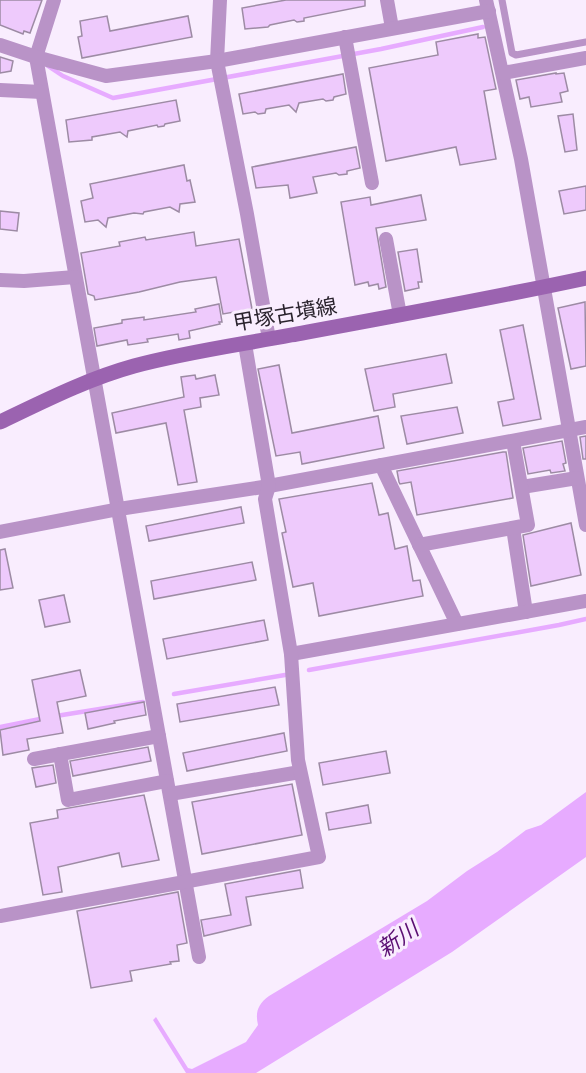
<svg xmlns="http://www.w3.org/2000/svg" width="586" height="1073" font-family="Arial,'Noto Sans JP',sans-serif">
<rect width="100%" height="100%" fill="#f9edfe"/>
<!-- water -->
<path fill="#e7abff" d="M 586,792 L 586,857 L 452,952 L 256,1073 L 186,1073 L 153,1020 L 156,1017 L 188,1068 L 192,1069 L 246,1042 L 258,1025 C 255,1012 258,1004 269,996 L 427,901 L 467,871 L 497,852 L 526,830 L 541,825 Z"/>
<g fill="none" stroke-linecap="round" stroke-linejoin="round">
<!-- stream -->
<g stroke="#e7abff" stroke-width="4.5">
<polyline points="48,66 63,76 113,98 381,49 483,27"/>
<polyline points="309,670 559,625 586,619"/>
<polyline points="174,694 285,675"/>
<polyline points="56,716 143,702"/>
<polyline points="0,727 45,718"/>
</g>
</g>
<!-- building -->
<g fill="#eecafc" stroke="#9d8ba4" stroke-width="1.5">
<polygon points="0,0 42,0 30,33 24,31 23,34 0,25"/>
<polygon points="286,0 365,0 365,6 304,18 304,21 297,22 294,20 270,25 268,27 245,29 242,8"/>
<polygon points="107,16 110,31 188,16 192,37 82,58 78,37 82,36 80,21"/>
<polygon points="478,34 478,38 485,37 496,89 484,91 496,159 460,165 456,147 386,161 369,68 438,55 436,42"/>
<polygon points="0,57 13,61 11,71 0,73"/>
<polygon points="556,73 556,74 564,73 568,91 560,93 562,102 531,107 529,97 520,99 516,80"/>
<polygon points="343,74 346,94 334,97 333,100 326,101 323,99 299,103 296,112 289,105 266,109 265,113 258,114 255,112 243,114 239,94"/>
<polygon points="176,100 180,121 165,124 164,126 158,127 157,125 128,131 127,137 120,132 92,137 92,140 69,142 66,120"/>
<polygon points="573,114 577,150 565,152 558,116"/>
<polygon points="356,147 360,168 347,171 347,174 339,175 336,173 313,177 317,193 290,198 288,185 256,188 252,167"/>
<polygon points="184,165 187,181 190,180 195,202 180,204 179,212 170,207 144,212 143,214 134,213 108,218 106,227 98,220 85,222 81,201 93,198 90,184"/>
<polygon points="586,186 586,210 564,214 559,191"/>
<polygon points="421,195 426,220 376,228 386,287 379,289 378,284 369,286 368,282 355,285 341,202 370,197 371,205"/>
<polygon points="0,211 19,213 17,231 0,229"/>
<polygon points="194,232 196,246 239,239 252,309 223,314 216,277 180,282 139,292 95,300 94,296 88,294 81,253 120,246 119,242 145,237 146,240"/>
<polygon points="417,249 422,282 418,282 419,288 405,291 398,252"/>
<polygon points="585,302 586,366 571,369 558,308"/>
<polygon points="219,304 222,322 219,322 220,324 189,331 190,338 179,340 178,334 147,339 148,342 128,345 127,340 97,346 94,328 122,323 122,320 144,317 144,320 196,312 195,309"/>
<polygon points="523,325 541,419 503,426 498,402 514,399 500,330"/>
<polygon points="446,354 452,383 393,394 395,407 374,411 365,369"/>
<polygon points="279,365 292,433 378,416 384,448 302,464 300,452 276,456 258,369"/>
<polygon points="195,375 196,379 215,375 219,395 200,398 201,407 184,410 197,482 178,485 166,423 116,433 112,413 184,397 181,377"/>
<polygon points="457,407 463,433 407,444 401,416"/>
<polygon points="586,436 586,459 583,459 580,437"/>
<polygon points="562,441 566,463 563,464 565,471 551,473 550,470 528,474 523,448"/>
<polygon points="503,452 506,452 513,498 417,515 411,482 400,484 399,482 397,471"/>
<polygon points="372,483 379,515 388,513 395,549 407,546 413,581 420,580 423,596 319,616 313,583 293,587 282,533 286,532 279,499"/>
<polygon points="241,507 244,523 149,541 146,526"/>
<polygon points="571,523 581,575 531,586 523,535"/>
<polygon points="5,549 13,588 0,590 0,550"/>
<polygon points="252,562 256,580 154,599 151,581"/>
<polygon points="64,595 70,622 45,627 39,600"/>
<polygon points="264,620 268,640 167,659 163,639"/>
<polygon points="80,670 86,696 57,702 63,733 27,739 29,750 3,755 0,730 40,721 32,680"/>
<polygon points="275,687 279,705 180,722 177,704"/>
<polygon points="144,702 146,715 114,721 115,723 88,729 85,713"/>
<polygon points="284,733 287,751 187,771 183,753"/>
<polygon points="148,747 151,761 73,776 70,761"/>
<polygon points="386,751 390,773 323,785 319,763"/>
<polygon points="53,765 56,783 36,787 32,768"/>
<polygon points="292,784 302,835 202,854 192,802"/>
<polygon points="144,795 159,860 122,867 119,853 58,867 62,892 43,895 30,823 58,818 57,810"/>
<polygon points="368,805 371,823 329,830 326,813"/>
<polygon points="300,870 303,888 246,897 251,925 204,936 201,920 231,915 225,884"/>
<polygon points="178,892 187,943 177,945 179,961 170,962 171,964 130,971 132,981 91,988 77,911"/>
</g>
<g fill="none" stroke-linecap="round" stroke-linejoin="round">
<!-- service -->
<polyline stroke="#b993c7" stroke-width="7" points="502,0 512,53 516,55 586,42"/>
<!-- minor -->
<g stroke="#b993c7" stroke-width="14">
<polyline points="54,0 36,57 199,957"/>
<polyline points="220,0 217,61 247,214 269,339"/>
<polyline points="387,0 392,28"/>
<polyline points="486,0 521,159 586,525"/>
<polyline points="345,37 372,183"/>
<polyline points="0,45 36,57 106,76 217,61 489,11"/>
<polyline points="503,73 586,58"/>
<polyline points="0,90 42,92"/>
<polyline points="386,239 400,315"/>
<polyline points="0,280 24,281 75,277"/>
<polyline points="381,465 457,624"/>
<polyline points="522,487 577,478"/>
<polyline points="513,528 526,612"/>
<polyline points="0,532 119,509 269,486 586,427"/>
<polyline points="419,545 528,525 513,441"/>
<polyline points="291,654 586,601"/>
<polyline points="60,754 68,800 167,781"/>
<polyline points="34,759 159,736"/>
<polyline points="170,794 300,772"/>
<polyline points="0,916 319,857 298,760 291,654 265,499 269,486 245,344"/>
</g>
<!-- secondary -->
<path stroke="#9b63b0" stroke-width="15" d="M 0,422 C 44,401 87,379 134,366 C 186,352 238,345 291,335 C 389,317 488,299 586,278"/>
</g>
<g text-anchor="middle" dominant-baseline="central" stroke-width="6" stroke-linejoin="round" paint-order="stroke">
<!-- street labels -->
<g font-size="21" fill="#2a232d" stroke="#f9edfe">
<text transform="translate(285 314) rotate(-10)">甲塚古墳線</text>
</g>
<!-- water labels -->
<g font-size="22" font-style="italic" fill="#5b0f73" stroke="#f9edfe">
<text transform="translate(398 939) rotate(-35)">新川</text>
</g>
</g>
</svg>
